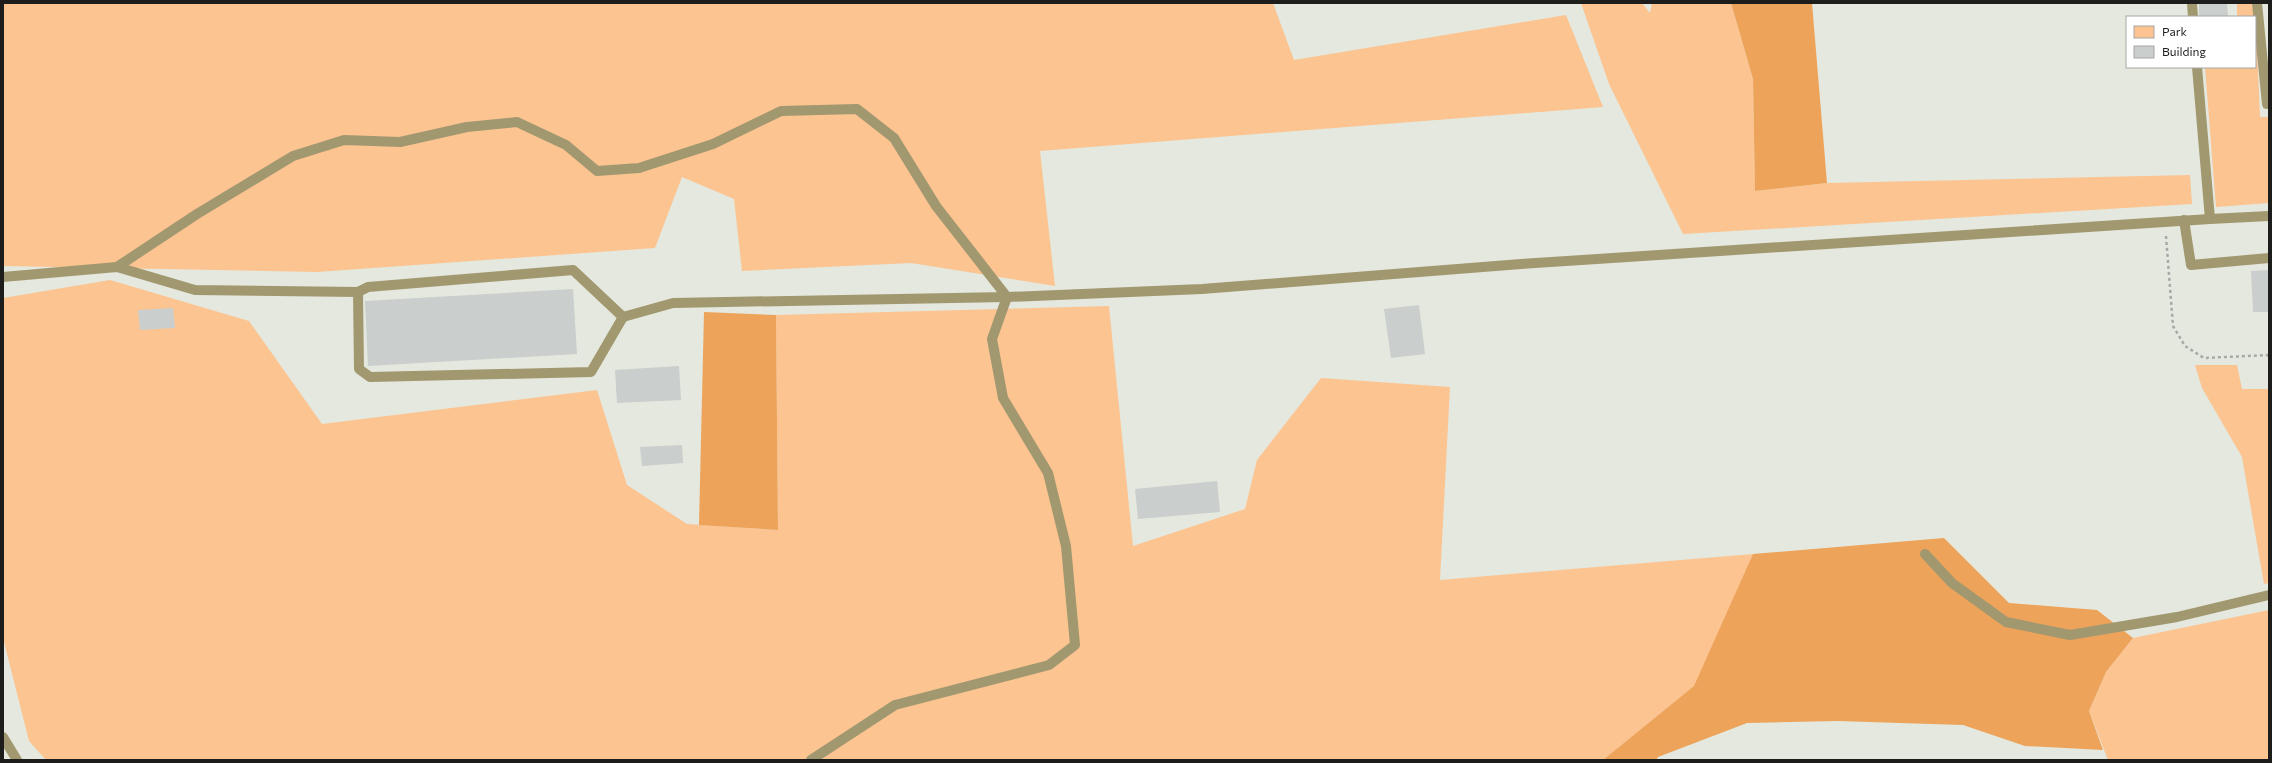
<svg xmlns="http://www.w3.org/2000/svg" width="2272" height="763" font-family="Commissioner,sans-serif">
<rect width="100%" height="100%" fill="#f1f2ef"/>
<!-- built -->
<path fill="#e4e8de" fill-rule="evenodd" d="M 3,3 L 2269,3 L 2269,760 L 3,760 ZM 2127,17 L 2255,17 L 2255,67 L 2127,67 Z"/>
<!-- green -->
<g fill="#fcc491">
<polygon points="3,3 1273,3 1294,60 1566,15 1603,107 1040,151 1055,286 911,263 742,271 734,199 682,177 655,248 317,272 3,266"/>
<polygon points="1581,3 1642,3 1650,13 1652,3 1731,3 1753,79 1755,191 1827,183 2190,175 2192,204 1683,234 1609,84"/>
<polygon points="2237,3 2255,3 2260,117 2269,117 2269,203 2216,207 2205,67 2255,67 2255,17 2237,17"/>
<polygon points="110,280 249,321 322,424 597,390 627,485 687,524 778,530 776,315 1109,306 1133,546 1245,509 1257,460 1321,378 1450,387 1440,580 1753,554 1702,680 1603,760 46,760 29,741 3,638 3,298"/>
<polygon points="2195,365 2237,365 2242,389 2269,389 2269,583 2264,584 2242,457 2202,388"/>
<polygon points="2269,610 2269,760 2108,760 2089,711 2106,672 2133,638"/>
</g>
<!-- forest -->
<g fill="#eda35a">
<polygon points="1731,3 1812,3 1827,183 1755,191 1753,79"/>
<polygon points="704,312 776,315 778,530 699,525"/>
<polygon points="1944,538 2009,603 2097,610 2133,638 2106,672 2089,711 2103,750 2025,746 1963,725 1838,721 1747,723 1658,757 1656,760 1603,760 1694,686 1753,554"/>
</g>
<!-- building -->
<g fill="#cacecc">
<polygon points="2199,3 2227,3 2228,17 2199,17"/>
<polygon points="2269,270 2269,312 2253,312 2251,271"/>
<polygon points="573,289 577,354 368,366 365,301"/>
<polygon points="1419,305 1425,354 1391,358 1384,309"/>
<polygon points="173,308 175,328 140,330 138,310"/>
<polygon points="679,366 681,400 617,403 615,370"/>
<polygon points="682,445 683,463 642,466 640,447"/>
<polygon points="1217,481 1220,512 1138,519 1135,489"/>
</g>
<g fill="none" stroke-linecap="round" stroke-linejoin="round">
<!-- path -->
<polyline stroke="#a8a9a6" stroke-width="2.5" stroke-dasharray="3 3" stroke-linecap="butt" points="2166,236 2173,326 2185,346 2204,358 2269,355"/>
<!-- lane -->
<g stroke="#a29870" stroke-width="10">
<polyline points="2192,3 2193,17"/>
<polyline points="2257,3 2267,104 2269,104"/>
<polyline points="2197,67 2210,219 2269,216"/>
<polyline points="2184,220 2191,265 2269,258"/>
<polyline points="117,267 197,214 293,156 344,140 400,142 467,127 517,122 566,145 597,171 639,168 713,144 781,111 857,109 894,138 936,206 1007,297"/>
<polyline points="3,277 117,267 195,290 358,292 368,287 573,270 623,317 591,372 370,377 359,369 358,292"/>
<polyline points="623,317 673,303 1007,297 1202,289 1521,264 2210,219"/>
<polyline points="1925,554 1952,583 2006,622 2070,635 2177,617 2269,595"/>
<polyline points="3,737 17,760"/>
<polyline points="811,760 895,705 1049,665 1075,645 1066,546 1048,473 1003,398 992,339 1007,297"/>
</g>
</g>
<!-- border -->
<rect width="2272" height="763" fill="none" stroke="#1d1d1c" stroke-width="8"/>
<!-- legend -->
<rect x="2126" y="16" width="130" height="52" fill="#ffffff" stroke="#a5a5a4"/>
<rect x="2134" y="26" width="20" height="12" fill="#fcc491" stroke="#a5a5a4"/>
<text x="2162" y="36" font-size="12" fill="#1d1d1c">Park</text>
<rect x="2134" y="46" width="20" height="12" fill="#cacecc" stroke="#a5a5a4"/>
<text x="2162" y="56" font-size="12" fill="#1d1d1c">Building</text>
</svg>
